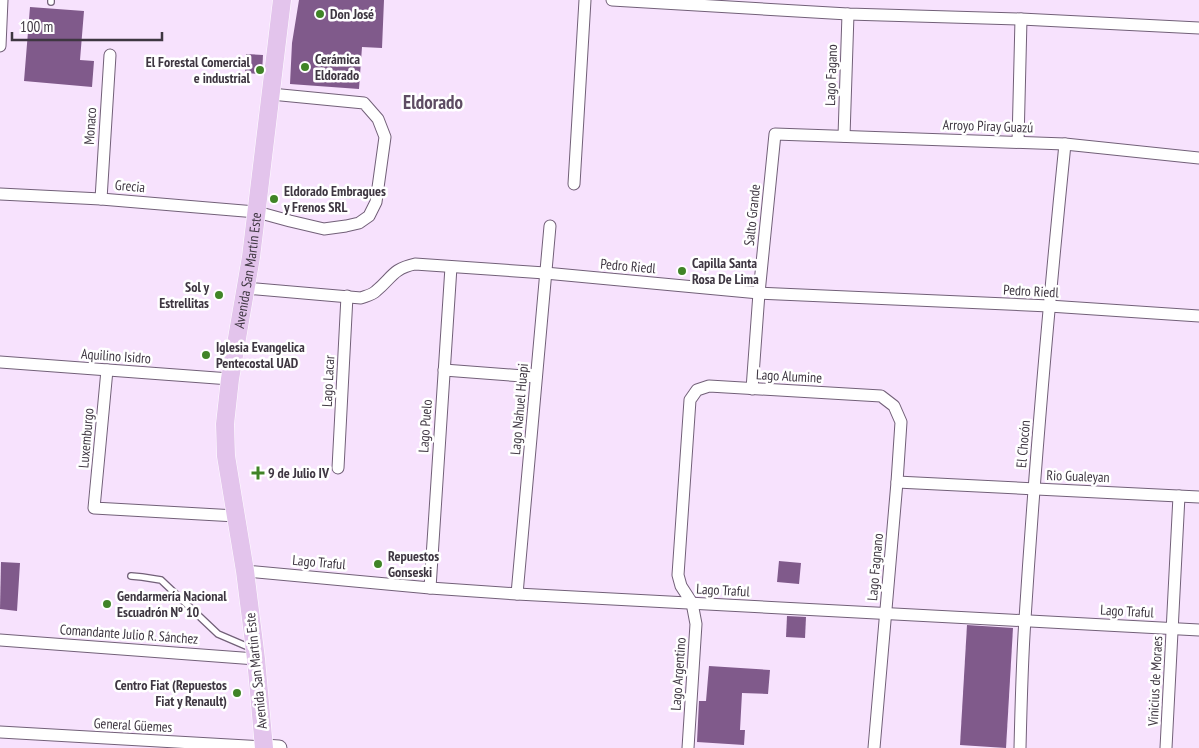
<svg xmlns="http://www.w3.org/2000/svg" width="1199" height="748" font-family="'PT Sans Narrow',sans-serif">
<rect width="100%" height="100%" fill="#f7e2fd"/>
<!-- building -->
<g fill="#805a8b">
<polygon points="299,0 384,0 382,48 362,47 359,89 290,84 292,43"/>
<polygon points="30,7 84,11 80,60 94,61 92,87 24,81"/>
<polygon points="246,54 263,55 262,74 245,73"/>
<polygon points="779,561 801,563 799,584 777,582"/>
<polygon points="1,562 20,563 17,611 0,609"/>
<polygon points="787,616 806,617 805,638 786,637"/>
<polygon points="967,625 1013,628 1006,748 960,745"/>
<polygon points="709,666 770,670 768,694 742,693 740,730 745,730 744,745 697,742 699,701 706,701"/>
</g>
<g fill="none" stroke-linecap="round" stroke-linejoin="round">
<defs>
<g id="service">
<polyline points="51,2 51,0"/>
<polyline points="131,576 142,577 161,580 218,634 253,649"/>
</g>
<g id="minor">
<polyline points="612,0 848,14 1021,19 1199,28"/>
<polyline points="0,46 2,0"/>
<polyline points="844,136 848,14"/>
<polyline points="1018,142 1021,19"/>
<polyline points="574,184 585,0"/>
<polyline points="0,194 101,199 257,212 290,221 324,229 346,226 359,223 369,216 376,202 385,137 378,119 364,103 271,94"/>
<polyline points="101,199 110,55"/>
<path d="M 245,288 L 361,298 C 366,296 372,295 376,291 C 392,278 392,269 415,264 L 545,273 L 759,293 L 1049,306 L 1199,316"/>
<polyline points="0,362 230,379"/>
<polyline points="107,370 94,508 236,516"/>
<polyline points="444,370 536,377"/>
<polyline points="752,389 759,293 775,134 1065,144 1199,158"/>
<polyline points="338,468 347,296"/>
<polyline points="897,482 1199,497"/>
<polyline points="245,571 430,588 517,594 1199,630"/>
<polyline points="430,588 451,267"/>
<polyline points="517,594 550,226"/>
<polyline points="0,640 256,659"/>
<polyline points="0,732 264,747"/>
<polyline points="688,748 696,624 692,603 681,586 678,575 690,400 697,390 709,386 881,396 894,406 901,422 897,482 874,748"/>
<path d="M 1020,748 C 1021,705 1022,662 1025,619 C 1035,461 1049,302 1065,144"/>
<polyline points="1166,748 1179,496"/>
</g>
<polyline id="secondary" points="264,747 279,748"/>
<g id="primary">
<path id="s1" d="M 264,748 L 256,659 L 245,571 L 226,456 L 225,424 L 230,379 L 251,257 L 282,0"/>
</g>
</defs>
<!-- service casing -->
<use href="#service" stroke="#726078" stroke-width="8"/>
<!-- minor casing -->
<use href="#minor" stroke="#726078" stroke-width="13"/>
<!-- secondary casing -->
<use href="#secondary" stroke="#726078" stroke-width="17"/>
<!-- primary casing -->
<use href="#primary" stroke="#fff" stroke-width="19"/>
<!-- service -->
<use href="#service" stroke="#fff" stroke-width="5.5"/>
<!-- minor -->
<use href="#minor" stroke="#fff" stroke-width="11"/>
<!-- secondary -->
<use href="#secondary" stroke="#fff" stroke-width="15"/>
<!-- primary -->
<use href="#primary" stroke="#e3c4ec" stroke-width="18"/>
</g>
<!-- markers -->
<g fill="#408427" stroke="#fff" stroke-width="2">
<circle cx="320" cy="14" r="5"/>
<circle cx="305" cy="67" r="5"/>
<circle cx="260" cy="70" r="5"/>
<circle cx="274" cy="199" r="5"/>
<circle cx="682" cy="271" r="5"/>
<circle cx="219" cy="295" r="5"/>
<circle cx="206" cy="355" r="5"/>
<path d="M255.5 465.5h5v5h5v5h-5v5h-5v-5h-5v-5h5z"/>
<circle cx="378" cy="564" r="5"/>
<circle cx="107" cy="604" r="5"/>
<circle cx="237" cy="693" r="5"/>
</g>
<g text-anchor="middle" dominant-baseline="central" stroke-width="5" stroke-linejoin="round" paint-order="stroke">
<!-- poi labels -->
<g font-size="14" font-weight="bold" fill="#3e3641" stroke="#fff" text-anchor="start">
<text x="330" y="14">Don José</text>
<text x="315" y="59">Cerámica<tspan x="315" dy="16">Eldorado</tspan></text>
<text x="250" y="62" text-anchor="end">El Forestal Comercial<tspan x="250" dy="16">e industrial</tspan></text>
<text x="284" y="191">Eldorado Embragues<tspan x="284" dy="16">y Frenos SRL</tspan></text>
<text x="692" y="263">Capilla Santa<tspan x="692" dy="16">Rosa De Lima</tspan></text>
<text x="209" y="287" text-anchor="end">Sol y<tspan x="209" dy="16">Estrellitas</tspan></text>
<text x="216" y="347">Iglesia Evangelica<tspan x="216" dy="16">Pentecostal UAD</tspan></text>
<text x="268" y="473">9 de Julio IV</text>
<text x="388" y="556">Repuestos<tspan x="388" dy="16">Gonseski</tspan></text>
<text x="117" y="596">Gendarmería Nacional<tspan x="117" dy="16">Escuadrón Nº 10</tspan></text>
<text x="227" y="685" text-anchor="end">Centro Fiat (Repuestos<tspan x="227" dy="16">Fiat y Renault)</tspan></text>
</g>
<!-- street labels -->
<g font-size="14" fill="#3e3641" stroke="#fff">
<text transform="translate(831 75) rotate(-88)">Lago Fagano</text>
<text transform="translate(90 126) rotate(-86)">Monaco</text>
<text transform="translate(988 126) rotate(2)">Arroyo Piray Guazú</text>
<text transform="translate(130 186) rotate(5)">Grecia</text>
<text transform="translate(752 215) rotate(-84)">Salto Grande</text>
<text transform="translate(628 266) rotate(5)">Pedro Riedl</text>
<text stroke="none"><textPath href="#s1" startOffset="482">Avenida San Martín Este</textPath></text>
<text transform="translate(1031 291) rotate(3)">Pedro Riedl</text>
<text transform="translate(116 356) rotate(4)">Aquilino Isidro</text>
<text transform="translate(789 376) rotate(3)">Lago Alumine</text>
<text transform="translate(328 381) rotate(-87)">Lago Lacar</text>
<text transform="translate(519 409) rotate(-85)">Lago Nahuel Huapi</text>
<text transform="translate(425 426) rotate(-86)">Lago Puelo</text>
<text transform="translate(86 438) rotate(-85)">Luxemburgo</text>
<text transform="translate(1023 444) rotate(-85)">El Chocón</text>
<text transform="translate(1078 476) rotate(2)">Rio Gualeyan</text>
<text transform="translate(319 562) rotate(5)">Lago Traful</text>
<text transform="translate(875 567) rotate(-85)">Lago Fagnano</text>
<text transform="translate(723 590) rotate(3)">Lago Traful</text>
<text transform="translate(1127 611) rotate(3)">Lago Traful</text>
<text transform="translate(129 634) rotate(4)">Comandante Julio R. Sánchez</text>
<text transform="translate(256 671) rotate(-96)">Avenida San Martín Este</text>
<text transform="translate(678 674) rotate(-86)">Lago Argentino</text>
<text transform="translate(1155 681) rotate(-87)">Vinicius de Moraes</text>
<text transform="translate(133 725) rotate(3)">General Güemes</text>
</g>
<!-- district labels -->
<g font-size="19" font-weight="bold" fill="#5e4c63" stroke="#fff">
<text x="433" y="102">Eldorado</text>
</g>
</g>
<!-- scale -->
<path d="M12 32v8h150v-8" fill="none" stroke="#3e3641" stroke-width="2.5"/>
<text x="20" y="32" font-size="15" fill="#3e3641" stroke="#ffffff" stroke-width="4" paint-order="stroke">100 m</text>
</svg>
